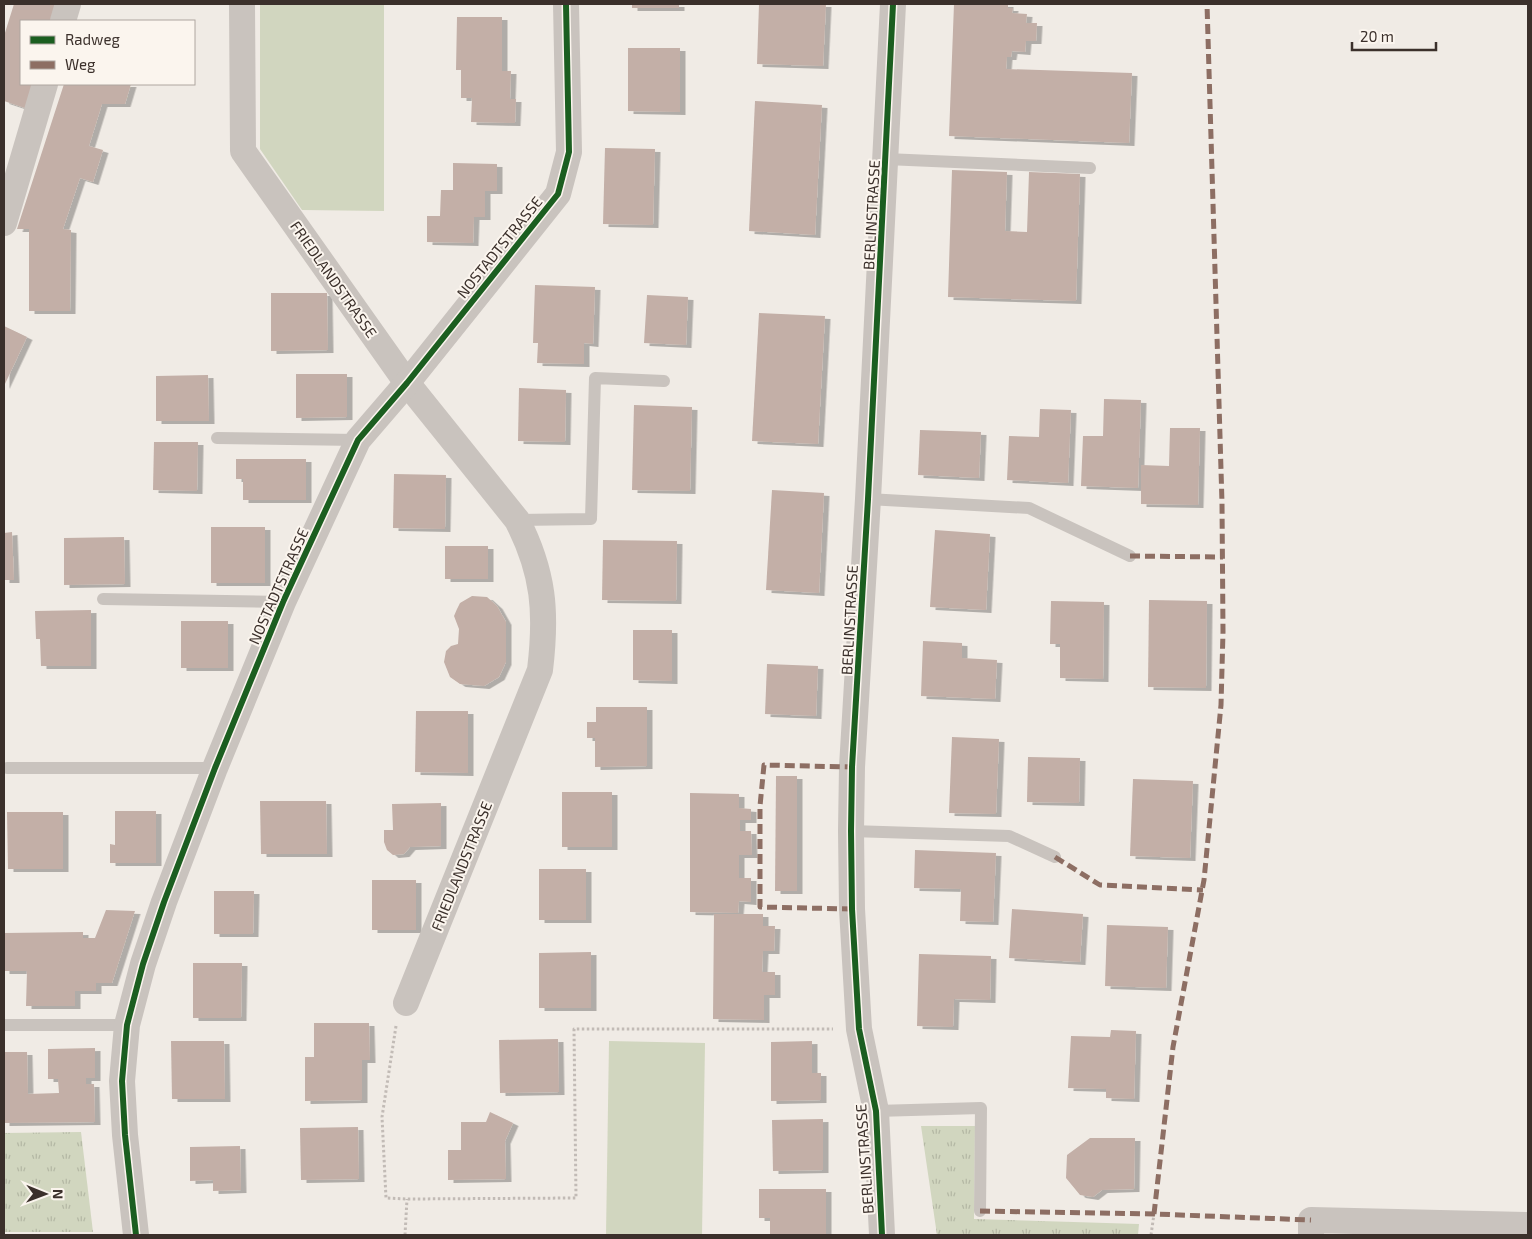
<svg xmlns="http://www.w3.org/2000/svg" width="1532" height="1239" font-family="'Exo 2',sans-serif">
<defs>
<pattern id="grass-tufts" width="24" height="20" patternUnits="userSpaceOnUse" patternTransform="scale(1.25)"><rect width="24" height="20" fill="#d1d6bf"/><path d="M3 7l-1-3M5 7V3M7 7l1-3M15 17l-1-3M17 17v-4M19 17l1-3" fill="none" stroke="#b4b8a4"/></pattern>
<filter id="shadow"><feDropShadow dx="5.5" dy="3" stdDeviation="0" flood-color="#0004"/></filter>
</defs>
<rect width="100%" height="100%" fill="#f0ebe5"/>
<!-- grass -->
<g fill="url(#grass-tufts)">
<polygon points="921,1126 975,1126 974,1219 1139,1224 1138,1235 937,1235"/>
<polygon points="81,1132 93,1232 4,1232 4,1133"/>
</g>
<!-- park -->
<g fill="#d1d6bf">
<polygon points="260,4 384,4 384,211 302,210 260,149"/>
<polygon points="609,1041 705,1043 702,1235 606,1235"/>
</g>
<!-- building -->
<g fill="#c3afa7" filter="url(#shadow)">
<polygon points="14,4 61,4 56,21 21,21 21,84 36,84 28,109 4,101 4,36"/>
<rect x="632" y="4" width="47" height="4"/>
<polygon points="759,4 826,4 823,66 757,64"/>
<polygon points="954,4 1008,4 1008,8 1013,8 1012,13 1027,14 1026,23 1037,23 1036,41 1026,41 1025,52 1012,51 1011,57 1007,57 1006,69 1132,73 1129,143 949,136"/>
<polygon points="457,17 502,17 502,71 511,71 510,99 516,99 515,123 471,122 472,98 461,98 461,70 456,70"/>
<polygon points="628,48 680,48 680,112 628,111"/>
<polygon points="64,84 131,84 125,104 102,104 89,146 103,150 93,182 80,178 63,229 71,230 70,311 29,311 29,229 17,229"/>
<polygon points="755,101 822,105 815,235 749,231"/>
<polygon points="605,148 655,149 653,225 603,224"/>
<polygon points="453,163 497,164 497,191 485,191 485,217 474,217 473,243 427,242 427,216 440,216 441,190 453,190"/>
<polygon points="952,170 1007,172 1005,231 1027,232 1029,172 1080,174 1076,301 948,297"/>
<polygon points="535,285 595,287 593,344 584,343 584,364 537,363 538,343 533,343"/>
<polygon points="271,293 327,293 328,350 271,351"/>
<polygon points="647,295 688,297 686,345 644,343"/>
<polygon points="759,313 825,316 818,444 752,441"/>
<polygon points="4,326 27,337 4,386"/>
<polygon points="296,374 347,374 347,417 296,418"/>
<polygon points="208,375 209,421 156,421 156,376"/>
<polygon points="519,388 566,390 565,442 518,441"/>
<polygon points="1104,399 1141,400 1138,488 1081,486 1083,436 1103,436"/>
<polygon points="634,405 692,407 690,491 632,490"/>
<polygon points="1040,409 1071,410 1068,483 1007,480 1009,436 1039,437"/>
<polygon points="1170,428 1200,428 1198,505 1141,504 1141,465 1169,466"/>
<polygon points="920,430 981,432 979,478 918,475"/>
<polygon points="154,442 198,442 197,491 153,490"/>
<polygon points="236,459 306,459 306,500 243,500 243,479 236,479"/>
<polygon points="394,474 446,475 445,529 393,528"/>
<polygon points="772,490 824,493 819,593 766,590"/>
<rect x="211" y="527" width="54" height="56"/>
<polygon points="935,530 990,534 986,610 930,607"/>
<polygon points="12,532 14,580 4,580 4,533"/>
<polygon points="124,537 125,584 64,585 64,538"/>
<polygon points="603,540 677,541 676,601 602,600"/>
<rect x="445" y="546" width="43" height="33"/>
<polygon points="472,596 487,597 497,606 506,622 506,662 499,677 484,686 460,684 450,677 444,662 446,651 451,646 458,644 459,629 454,616 457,609 460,603"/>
<polygon points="1149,600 1207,601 1206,688 1148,687"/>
<polygon points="1051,601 1104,602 1103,679 1060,678 1060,644 1050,644"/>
<polygon points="91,610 91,666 41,666 40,639 36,639 35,611"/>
<rect x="181" y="621" width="47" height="47"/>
<polygon points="633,630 672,630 672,681 633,680"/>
<polygon points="923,641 962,643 962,658 997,660 995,699 921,696"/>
<polygon points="767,664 818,666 816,716 765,714"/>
<polygon points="596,707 647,707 647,766 595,767 595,738 587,738 587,722 596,722"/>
<polygon points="416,711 468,711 468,773 415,772"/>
<polygon points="952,737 999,739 996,814 949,813"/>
<polygon points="1028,757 1080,758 1079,803 1027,802"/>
<polygon points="776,776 797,776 797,891 775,891"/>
<polygon points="1133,779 1193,781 1190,858 1130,856"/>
<rect x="562" y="792" width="50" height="55"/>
<polygon points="690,793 739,794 739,808 751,809 751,820 740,820 740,831 751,831 752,855 739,855 739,878 751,878 751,902 739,901 738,913 690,912"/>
<polygon points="260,801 326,801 327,854 261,854"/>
<polygon points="441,803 441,846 410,847 404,854 393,855 387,850 384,842 384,830 393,830 392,804"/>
<polygon points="115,811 156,811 156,863 110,863 110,844 115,845"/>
<polygon points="7,812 63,812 63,869 8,869"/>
<polygon points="915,850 996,853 993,922 960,921 961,889 914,888"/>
<rect x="539" y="869" width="47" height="51"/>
<rect x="372" y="880" width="44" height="50"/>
<polygon points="214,891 254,891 253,934 214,934"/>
<polygon points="1012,909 1083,914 1080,962 1009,958"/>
<polygon points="106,910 135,911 112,983 96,983 96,991 75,991 75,1006 26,1006 27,971 4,971 4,933 83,932 83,938 95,938"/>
<polygon points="714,914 763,914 763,926 775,926 774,951 763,951 762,972 775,972 775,995 764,995 764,1020 713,1019"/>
<polygon points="1107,925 1168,927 1166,988 1105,986"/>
<polygon points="591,952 591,1008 539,1008 539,953"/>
<polygon points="919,954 991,956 990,1000 954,999 953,1027 917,1026"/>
<polygon points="193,963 242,963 241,1018 193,1018"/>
<polygon points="314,1023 369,1023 370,1060 362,1060 362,1100 305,1101 305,1057 314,1057"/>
<polygon points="1111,1030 1136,1031 1134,1099 1106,1098 1106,1089 1068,1088 1071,1036 1110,1037"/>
<polygon points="558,1039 559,1092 500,1093 499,1040"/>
<polygon points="171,1041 224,1041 225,1099 172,1099"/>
<polygon points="812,1041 812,1073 821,1073 821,1100 771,1101 771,1042"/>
<polygon points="95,1048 95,1078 86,1078 86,1084 94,1084 95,1122 4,1123 4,1052 27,1052 28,1094 59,1093 58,1079 48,1079 48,1049"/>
<polygon points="490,1112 513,1123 505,1141 506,1179 448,1180 448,1150 461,1150 461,1122 486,1122"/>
<polygon points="823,1119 823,1170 773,1171 772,1120"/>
<polygon points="358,1127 359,1179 301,1180 300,1128"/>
<polygon points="1090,1138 1135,1138 1134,1189 1102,1190 1093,1197 1080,1195 1066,1178 1067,1155"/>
<polygon points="240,1146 241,1190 213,1191 213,1180 190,1181 190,1147"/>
<polygon points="759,1189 826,1189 826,1235 770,1235 770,1218 759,1218"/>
</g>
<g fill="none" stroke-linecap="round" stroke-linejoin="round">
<!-- path -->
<g stroke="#c2bbb6" stroke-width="3" stroke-dasharray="2.5 2.5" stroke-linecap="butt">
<polyline points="396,1026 382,1117 386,1198 407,1199 576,1198 574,1029 833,1029"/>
<polyline points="405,1235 407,1199"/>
<polyline points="1151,1235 1154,1214"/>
</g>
<!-- service -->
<g stroke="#c9c3be" stroke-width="12">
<polyline points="886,159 1090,168"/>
<polyline points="217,438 358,440"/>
<polyline points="868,499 1029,508 1130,556"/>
<polyline points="517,520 591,519 595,378 664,381"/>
<polyline points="103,599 283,602"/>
<polyline points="7,768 215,768"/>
<polyline points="851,831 1009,836 1055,857"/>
<polyline points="4,1025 127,1025"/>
<polyline points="876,1111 981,1108 980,1211"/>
</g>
<!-- minor -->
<g stroke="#c9c3be" stroke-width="26">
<path d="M 242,4 L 243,151 L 407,383 L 517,520 C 544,573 547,612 540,670 L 406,1003"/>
<polyline points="63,21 68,4"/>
<polyline points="4,223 45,84"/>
<polyline points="136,1235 125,1135 122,1081 127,1025 143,964 164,902 215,768 283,602 358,440 407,383 558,194 569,152 566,4"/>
<polyline points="882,1235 876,1111 859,1029 852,909 851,831 852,767 868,499 893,4"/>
<polyline points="1311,1235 1311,1220 1528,1225"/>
</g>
<!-- quiet -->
<g stroke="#8d6e63" stroke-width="5" stroke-dasharray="10 5" stroke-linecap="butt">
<polyline points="1130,556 1223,557"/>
<polyline points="1055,857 1100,885 1203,890"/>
<polyline points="852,909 760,907 760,806 764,765 852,767"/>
<polyline points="980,1211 1154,1214 1311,1220"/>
<polyline points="1154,1214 1173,1047 1204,880 1221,705 1223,632 1222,503 1207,4"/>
</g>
<defs>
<g id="cycleway">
<polyline points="136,1235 125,1135 122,1081 127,1025 143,964 164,902 215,768 283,602 358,440 407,383 558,194 569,152 566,4"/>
<polyline points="882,1235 876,1111 859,1029 852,909 851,831 852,767 868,499 893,4"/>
</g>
</defs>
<!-- cycleway casing -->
<use href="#cycleway" stroke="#fbf5ee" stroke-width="9"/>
<!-- cycleway -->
<use href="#cycleway" stroke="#1b5e20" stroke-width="6"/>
</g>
<g text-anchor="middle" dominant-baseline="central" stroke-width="4" stroke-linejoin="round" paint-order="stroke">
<!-- street labels -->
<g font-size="15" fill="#3b302b" stroke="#fbf5ee">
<text transform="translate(871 215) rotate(-87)">BERLINSTRASSE</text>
<text transform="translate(499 247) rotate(-51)">NOSTADTSTRASSE</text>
<text transform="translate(334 279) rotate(55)">FRIEDLANDSTRASSE</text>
<text transform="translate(278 586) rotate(-66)">NOSTADTSTRASSE</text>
<text transform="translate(849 620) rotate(-87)">BERLINSTRASSE</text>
<text transform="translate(461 866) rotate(-68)">FRIEDLANDSTRASSE</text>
<text transform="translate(864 1159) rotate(-94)">BERLINSTRASSE</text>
</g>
</g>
<!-- border -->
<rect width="1532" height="1239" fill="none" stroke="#3b302b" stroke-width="10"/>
<!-- legend -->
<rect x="20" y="20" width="175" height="65" fill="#fbf5ee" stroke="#aea6a0"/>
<rect x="30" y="36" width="25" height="8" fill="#1b5e20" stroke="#aea6a0"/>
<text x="65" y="45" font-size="15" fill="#3b302b">Radweg</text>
<rect x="30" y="61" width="25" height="8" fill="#8d6e63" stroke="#aea6a0"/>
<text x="65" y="70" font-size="15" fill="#3b302b">Weg</text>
<!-- north arrow -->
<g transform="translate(45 1194) rotate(91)" stroke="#fbf5ee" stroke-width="4" paint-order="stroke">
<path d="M0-4L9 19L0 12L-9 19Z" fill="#3b302b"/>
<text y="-8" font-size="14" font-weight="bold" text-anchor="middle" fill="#3b302b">N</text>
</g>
<!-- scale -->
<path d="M1352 42v8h84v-8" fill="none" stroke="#3b302b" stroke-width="2.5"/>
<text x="1360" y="42" font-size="15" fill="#3b302b" stroke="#fbf5ee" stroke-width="4" paint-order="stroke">20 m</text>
</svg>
